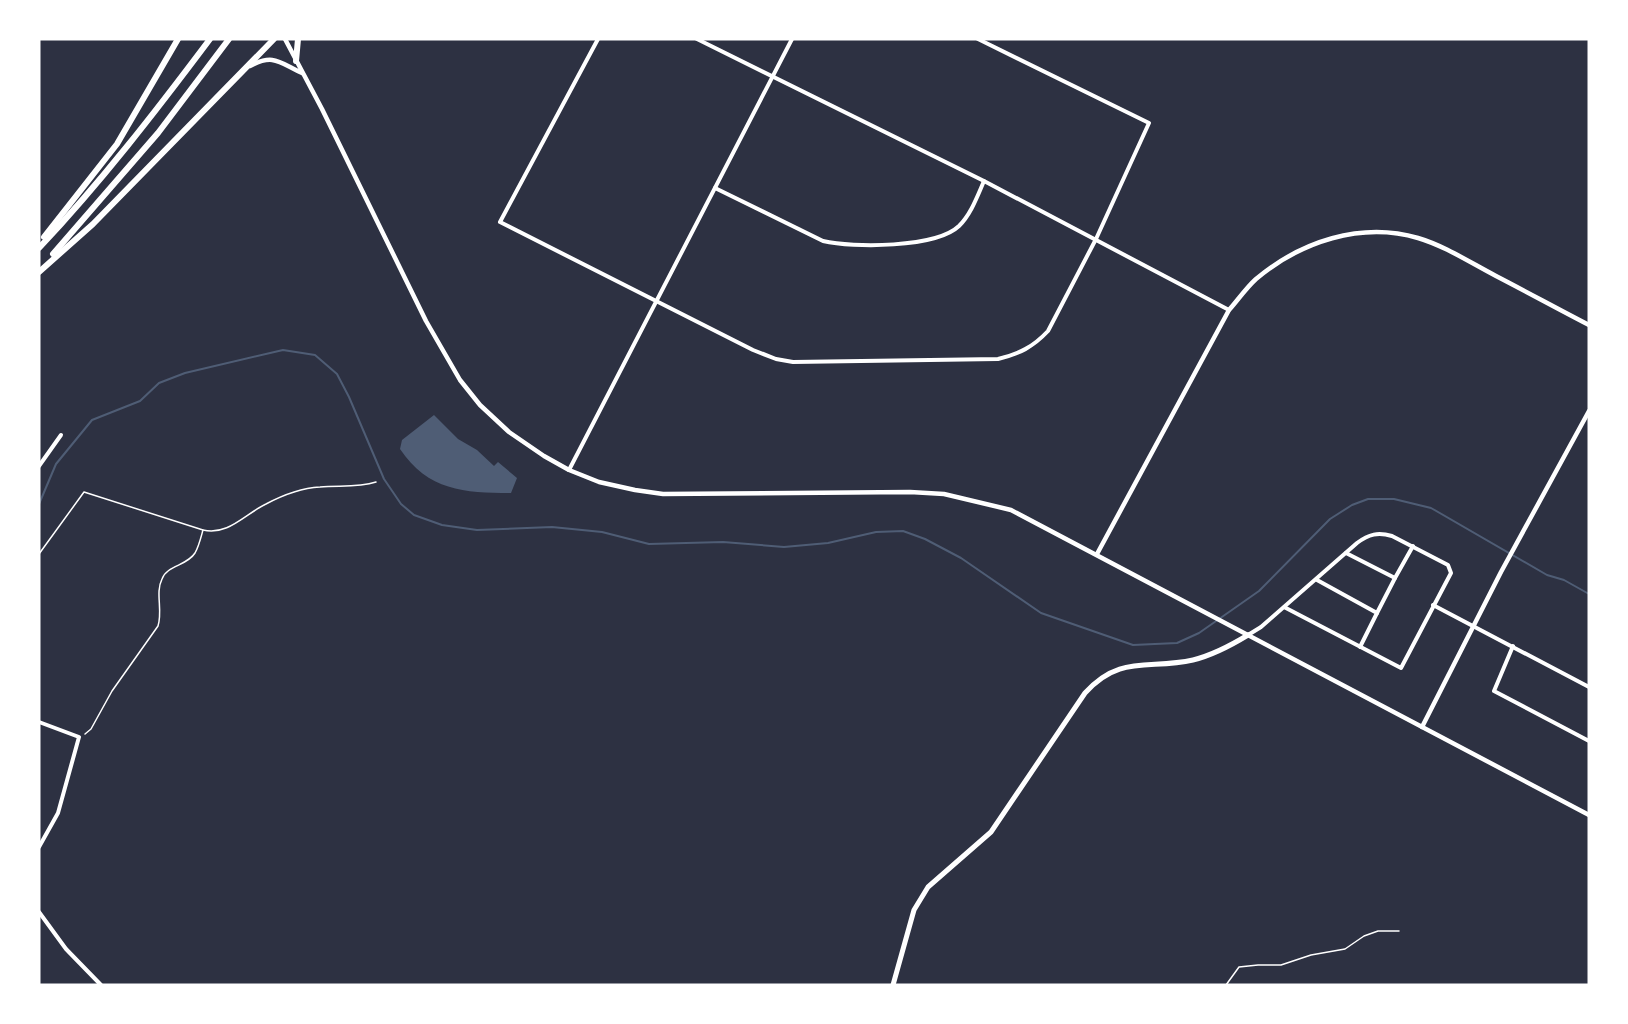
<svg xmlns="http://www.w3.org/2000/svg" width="1628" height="1024" font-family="Manrope,sans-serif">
<rect width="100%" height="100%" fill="#2d3142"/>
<!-- water -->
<path fill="#4f5d75" d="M 434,415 L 458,439 L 477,450 L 494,466 L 498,462 L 517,478 L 511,493 C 465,493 428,491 400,449 L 402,440 Z"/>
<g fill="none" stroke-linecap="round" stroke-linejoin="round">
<!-- stream -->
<polyline stroke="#4f5d75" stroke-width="2" points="39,504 56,464 92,420 140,401 159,383 185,373 283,350 315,355 337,374 349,397 384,479 401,504 414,515 442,525 477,530 552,527 602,532 649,544 723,542 784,547 828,543 876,532 903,531 925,539 961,558 1041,613 1133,645 1177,643 1199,633 1259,591 1330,519 1352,505 1368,499 1394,499 1431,508 1547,575 1564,580 1589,594"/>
<!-- path -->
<g stroke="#fff" stroke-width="1.5">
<path d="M 39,554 L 84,492 L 203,530 C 228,536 245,514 266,504 C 281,496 302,488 320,487 C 338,485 357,488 376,482"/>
<path d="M 85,734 L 91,729 L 112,691 L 158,626 C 163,610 155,593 162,579 C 167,565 187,566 195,553 C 199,546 201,537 203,530"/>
<polyline points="1226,985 1239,967 1258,965 1281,965 1311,955 1345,949 1364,936 1378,931 1399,931"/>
</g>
<!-- minor -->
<g stroke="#fff" stroke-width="4">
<path d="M 598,39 L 500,222 L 753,350 L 776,359 L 793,362 L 998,359 C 1019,354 1033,347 1048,331 L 1096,239 L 1149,123 L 978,39"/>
<polyline points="697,39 984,181 1229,310"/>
<path d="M 715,188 L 823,241 C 853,248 936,248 959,226 C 971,214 977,197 984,181"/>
<polyline points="39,466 61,435"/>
<polyline points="569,470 792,39"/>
<polyline points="1346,553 1395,578 1413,546"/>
<polyline points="1317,580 1377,613 1360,647"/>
<polyline points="1433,605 1589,687"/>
<polyline points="1377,613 1395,578"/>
<path d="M 1248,635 L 1261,627 L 1357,543 C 1369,534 1378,532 1392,536 L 1448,565 L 1451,573 L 1401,668 L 1284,607"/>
<polyline points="1513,646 1494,691 1589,741"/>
<polyline points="39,722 79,737 58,813 39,847"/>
<polyline points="39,912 66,949 101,985"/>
</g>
<!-- tertiary -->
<g stroke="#fff" stroke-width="4.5">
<polyline points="285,39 322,109 426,321 460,380 480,405 509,432 544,456 569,470 599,482 635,490 663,494 910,492 944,494 1011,510 1589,815"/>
<path d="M 250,66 C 274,53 280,63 302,73"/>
<path d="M 1097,554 L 1229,310 C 1238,300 1246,288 1256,279 C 1300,242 1361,221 1418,238 C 1445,246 1471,263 1496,276 C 1527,292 1558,309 1589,325"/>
<polyline points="1422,727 1501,572 1589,411"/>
</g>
<!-- secondary -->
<path stroke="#fff" stroke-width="5" d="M 893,985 L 914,910 L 928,887 L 991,832 L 1085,693 C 1120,654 1149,670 1193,660 C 1213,655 1230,646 1248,635"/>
<!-- trunk -->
<g stroke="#fff" stroke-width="6">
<polyline points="296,61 298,39"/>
<polyline points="44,237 117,144 178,39"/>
<path d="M 39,248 C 101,182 156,111 210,39"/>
<polyline points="53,254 158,133 229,39"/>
<polyline points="39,272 93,224 274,39"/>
</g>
</g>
<!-- border -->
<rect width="1628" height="1024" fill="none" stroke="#ffffff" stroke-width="81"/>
</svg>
